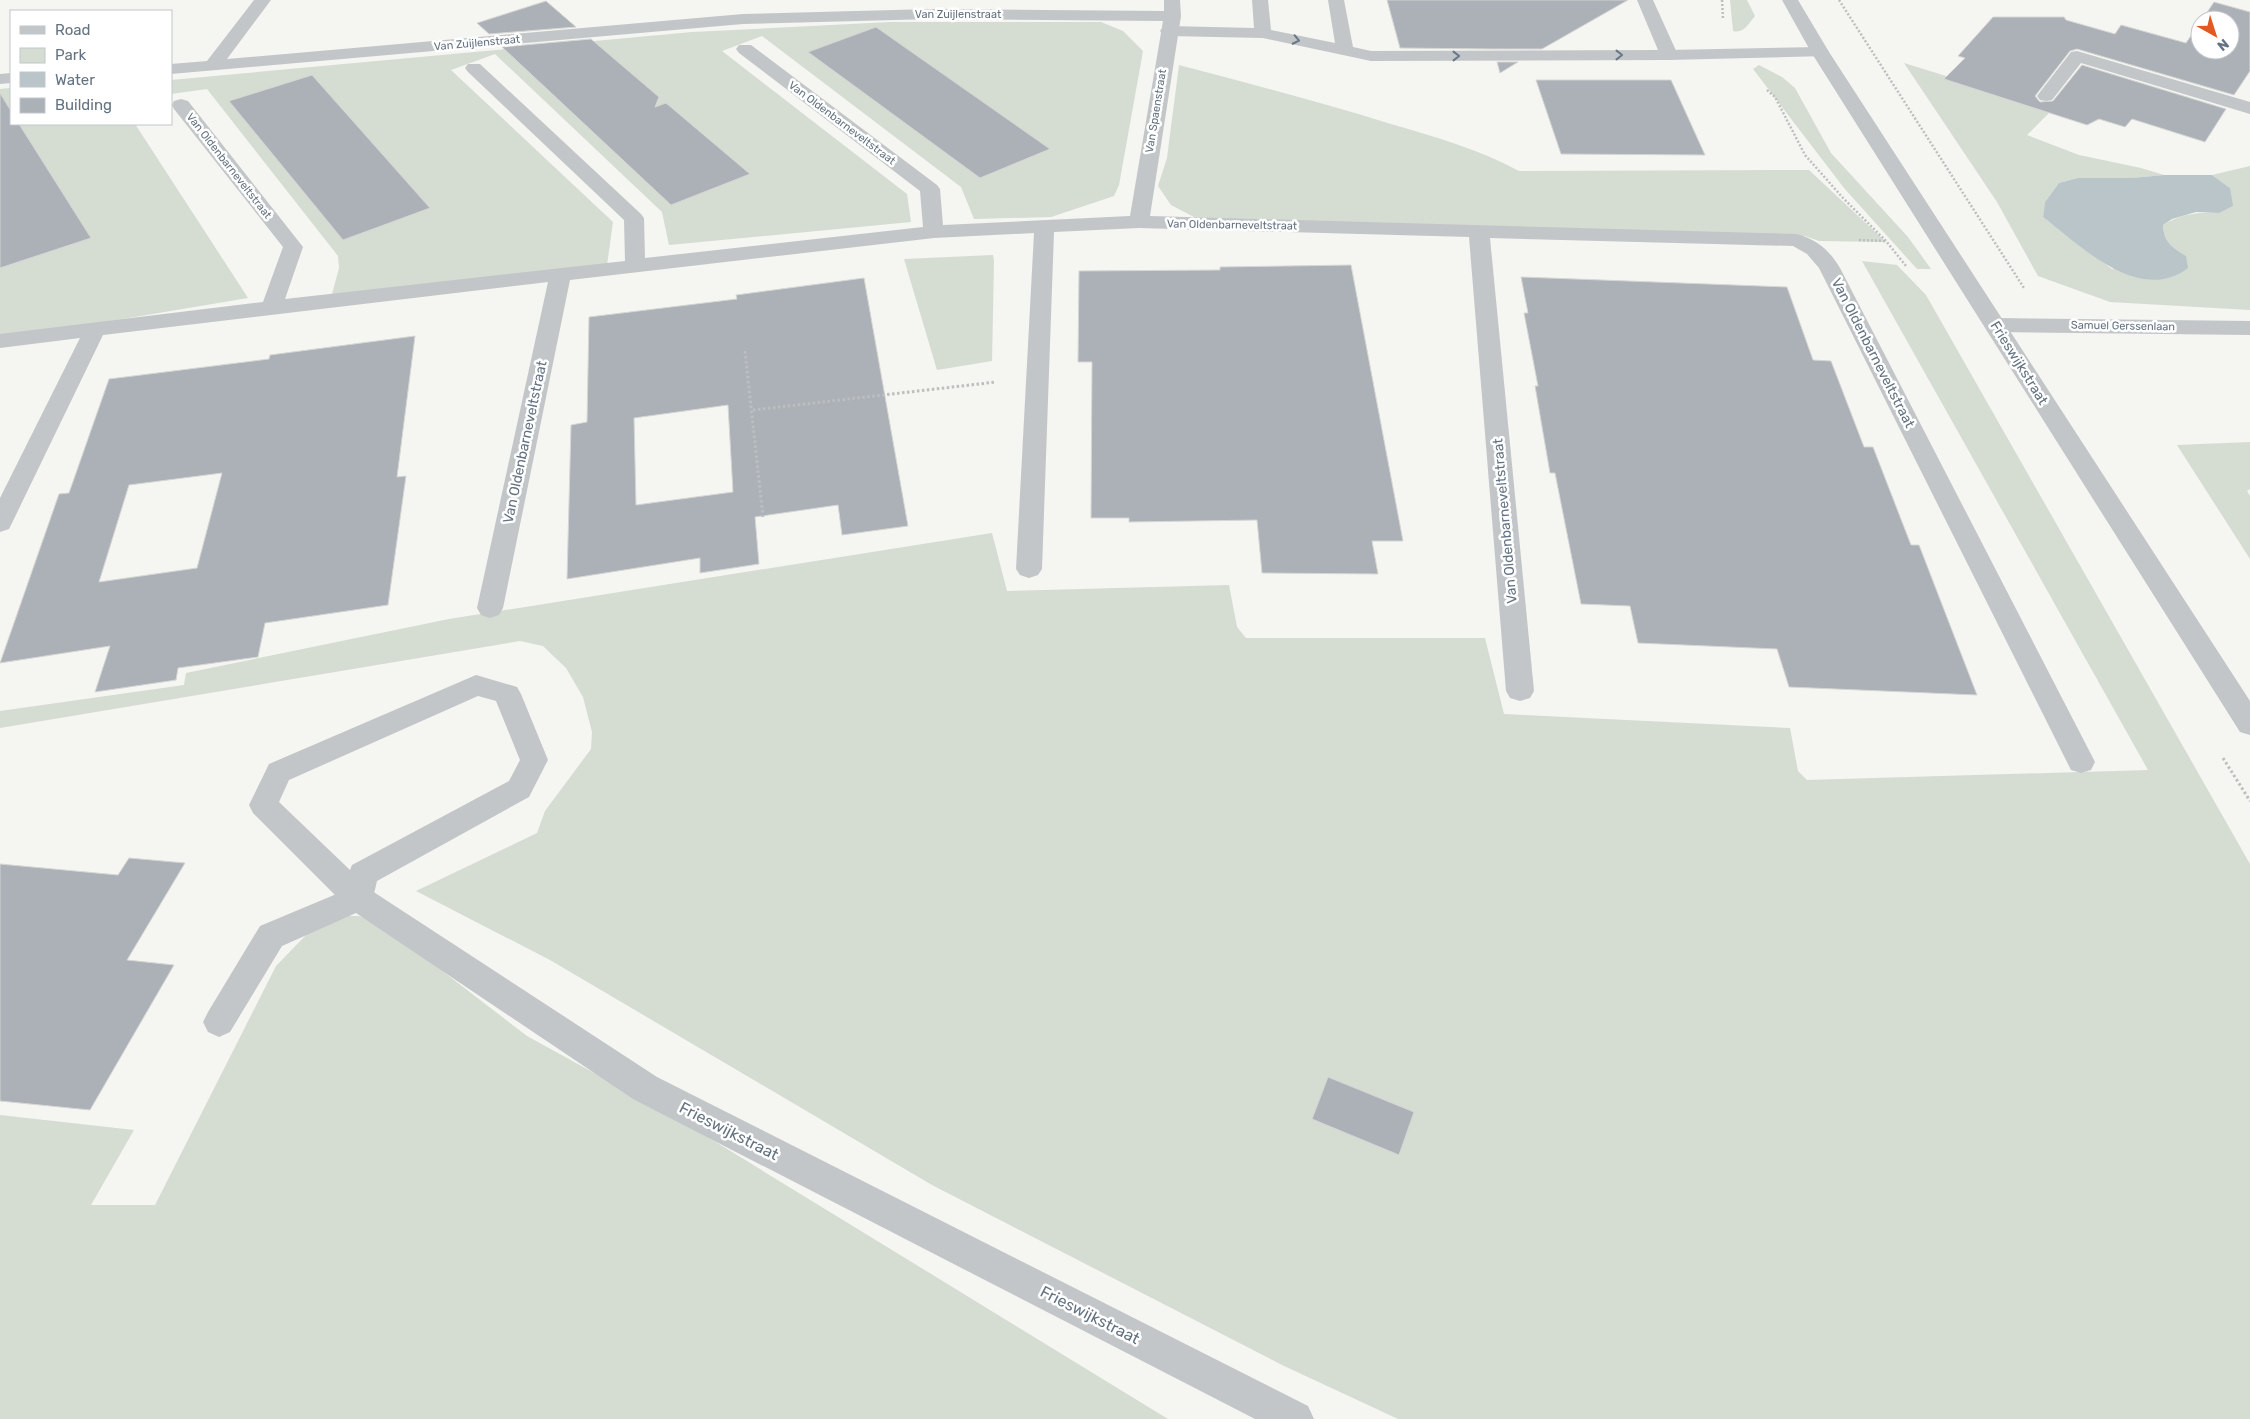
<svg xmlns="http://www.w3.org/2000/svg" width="2250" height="1419" font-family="Rubik,sans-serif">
<rect width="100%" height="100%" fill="#f5f5f1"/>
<!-- green -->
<g fill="#d5dcd2">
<path d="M 1730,0 L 1747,0 L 1755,16 C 1749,23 1744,34 1733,31 Z"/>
<polygon points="891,22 1101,22 1123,31 1143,51 1119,185 1114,196 1051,217 974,219 961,187 762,36 722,51 907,194 911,222 669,245 662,212 495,54 451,70 613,222 607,265 331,298 339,268 338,256 207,89 171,94 171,80 692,32"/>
<path d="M 1904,63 L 2053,109 L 2027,135 L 2079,155 L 2141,168 L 2164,175 L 2132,178 L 2078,178 L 2059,183 L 2045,202 L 2043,217 L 2112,269 L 2186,256 C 2170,247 2165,244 2163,225 C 2181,214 2198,212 2219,213 L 2230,188 L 2212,175 L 2250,166 L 2250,310 L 2110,302 L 2038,276 L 1997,202 Z"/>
<path d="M 1179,65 C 1250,84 1321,102 1391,124 C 1435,137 1479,149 1519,171 L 1809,170 L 1886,242 L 1819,241 L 1805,236 L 1252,221 L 1194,217 L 1171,205 L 1158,186 L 1167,158 Z"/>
<polygon points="1759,65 1782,77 1795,88 1831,153 1908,237 1931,269 1917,269 1844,188 1753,69"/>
<polygon points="11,88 11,124 135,124 248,298 51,331 0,337 0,89"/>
<polygon points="993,255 994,261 992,361 937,370 904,259"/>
<polygon points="1862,261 1897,265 1926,295 2250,864 2250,1419 1398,1419 1282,1365 932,1185 550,960 416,891 537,833 545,811 591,749 592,732 583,697 566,668 543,646 520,641 0,728 0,711 184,685 186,673 449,619 992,533 1007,591 1229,585 1237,627 1246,638 1485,638 1504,714 1790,728 1798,771 1807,780 2148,770"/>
<polygon points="2250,442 2250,489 2247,491 2250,496 2250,559 2177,445"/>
<polygon points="342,916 359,916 394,928 428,960 527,1036 683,1122 1168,1419 0,1419 0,1115 134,1130 91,1205 155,1205 276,966 309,932"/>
</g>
<!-- water -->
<path fill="#bac5c9" d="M 2164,175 L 2212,175 L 2230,188 L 2233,206 L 2219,213 L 2196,212 L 2172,219 L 2163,225 C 2164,242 2171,247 2186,256 L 2188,268 C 2139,305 2081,246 2043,217 L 2045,202 L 2059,183 L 2078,178 L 2132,178 Z"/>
<!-- building -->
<g fill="#abb1b7" stroke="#d6d6d4" fill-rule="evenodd">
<polygon points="1387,0 1628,0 1542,49 1492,49 1400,48"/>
<polygon points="546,1 576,27 489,34 477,23"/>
<polygon points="2214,2 2250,12 2250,71 2234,95 2077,49 2070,51 2035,96 2040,102 2053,101 2082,65 2226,109 2205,142 2132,119 2125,127 2099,119 2087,125 1944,79 1965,58 1958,56 1993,17 2064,17 2066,20 2115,34 2121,25 2186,43 2200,22 2200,50 2230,50 2230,20 2202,20"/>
<polygon points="876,27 1050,149 980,178 808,52"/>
<polygon points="591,39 659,97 655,107 666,103 750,174 671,205 502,47"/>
<polygon points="1497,62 1518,62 1500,73"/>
<polygon points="312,75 430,208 343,240 229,101"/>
<polygon points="1536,80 1671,80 1705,155 1561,154"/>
<polygon points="0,93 11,111 11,124 19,124 91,238 0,268"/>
<polygon points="1351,265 1403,541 1372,541 1378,574 1262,573 1257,520 1129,522 1129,518 1091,518 1092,362 1078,362 1079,271 1220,270 1220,267"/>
<polygon points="1521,277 1787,287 1813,360 1831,361 1864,447 1873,447 1911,545 1919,545 1977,695 1789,687 1777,649 1638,643 1630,606 1581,604 1555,473 1550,473 1535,386 1538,386 1524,313 1528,313"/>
<path d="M 864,278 L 908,526 L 842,535 L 838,505 L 755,517 L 759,564 L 700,573 L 700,558 L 567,579 L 571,425 L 587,422 L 589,317 L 737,299 L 736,295 ZM 728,405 L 733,492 L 636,505 L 634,418 Z"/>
<path d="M 415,336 L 397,477 L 406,476 L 388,605 L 265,623 L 258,657 L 178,668 L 176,680 L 95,692 L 110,646 L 0,663 L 59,494 L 69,493 L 109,379 L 269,359 L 270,355 ZM 222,473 L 197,568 L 99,582 L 129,485 Z"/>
<polygon points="129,858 185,863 127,960 174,965 90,1110 0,1101 0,864 118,875"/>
<polygon points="1328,1077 1414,1112 1399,1155 1312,1119"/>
</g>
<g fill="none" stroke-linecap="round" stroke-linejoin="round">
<!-- path-far1 -->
<g stroke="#bcbec0" stroke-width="2.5" stroke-dasharray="2 2" stroke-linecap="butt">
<polyline points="1722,0 1723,19"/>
<polyline points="1839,0 2024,288"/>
<polyline points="1767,90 1775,97 1805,155 1843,198 1886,241 1906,266"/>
<polyline points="1859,240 1886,241"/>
</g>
<!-- path -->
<g stroke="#bcbec0" stroke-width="3" stroke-dasharray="2.5 2.5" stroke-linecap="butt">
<polyline points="745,351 763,517"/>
<polyline points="753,410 996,382"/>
<polyline points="2223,758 2250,801"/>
</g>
<!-- service -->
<g fill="#c2c6c9" fill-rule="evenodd">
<polygon points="1252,0 1268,0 1271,30 1335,43 1328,0 1344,0 1353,47 1371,51 1658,50 1637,0 1653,0 1678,55 1675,59 1669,60 1371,61 1263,38 1169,36 1163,35 1160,31 1163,27 1169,26 1254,28"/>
<path d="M 476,675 L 517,687 L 521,694 L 548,760 L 529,797 L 377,881 L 373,898 L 369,907 L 358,911 L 347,907 L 253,813 L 249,805 L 269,764 ZM 478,696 L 496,701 L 520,760 L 509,781 L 352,865 L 350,870 L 279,802 L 289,780 Z"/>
</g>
<!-- minor -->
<g fill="#c2c6c9" fill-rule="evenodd">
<path d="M 254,0 L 271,0 L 227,59 L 743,14 L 932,9 L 1164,11 L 1164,0 L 1180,0 L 1181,16 L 1150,216 L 1796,234 C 1817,239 1830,251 1840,268 L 2095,762 L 2091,770 L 2081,773 L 2071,770 L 1819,268 L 1807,254 L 1793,246 L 1490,238 L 1534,691 L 1530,698 L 1520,701 L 1510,698 L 1506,691 L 1469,237 L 1139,228 L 1054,232 L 1042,569 L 1038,575 L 1029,578 L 1020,575 L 1016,569 L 1034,233 L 934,238 L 570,280 L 503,608 L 499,615 L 490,618 L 481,615 L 477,608 L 548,282 L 103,335 L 12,523 L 9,529 L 0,532 L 0,498 L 80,338 L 0,348 L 0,334 L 263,302 L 283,247 L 174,109 L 172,105 L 174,101 L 181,99 L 188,101 L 303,247 L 285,299 L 625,261 L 624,220 L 468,72 L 465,68 L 468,64 L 480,64 L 641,214 L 644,218 L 645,258 L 923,227 L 920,191 L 739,53 L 736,49 L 739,45 L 751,45 L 937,185 L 940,189 L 943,225 L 1130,216 L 1163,21 L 932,19 L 743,24 L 171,74 L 171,64 L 207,61 Z"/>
<polygon points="1820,47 1826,48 1829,52 1826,56 1669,60 1663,59 1660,55 1663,51 1669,50"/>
<polygon points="2077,51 2250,102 2250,114 2081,63 2052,100 2046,101 2040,100 2037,96 2040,92 2071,52"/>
<polygon points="11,73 11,83 0,84 0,74"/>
<polygon points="1996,318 2250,321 2250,335 1996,332 1988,330 1985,325 1988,320"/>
<polygon points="358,885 369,889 657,1077 1308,1406 1314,1419 1255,1419 633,1099 356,913 282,946 230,1032 219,1037 208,1032 203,1022 208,1012 260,926"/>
</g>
<!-- tertiary -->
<polygon fill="#c2c6c9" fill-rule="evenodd" points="1782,0 1798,0 1829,52 2250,701 2250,735 2240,732 1811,52"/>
</g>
<!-- one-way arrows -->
<defs><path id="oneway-chevron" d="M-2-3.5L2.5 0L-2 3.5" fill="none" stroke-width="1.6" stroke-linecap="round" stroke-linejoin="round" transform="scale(1.25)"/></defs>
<g stroke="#697786">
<use href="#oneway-chevron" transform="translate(1296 40) rotate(12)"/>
<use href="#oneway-chevron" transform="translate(1619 55)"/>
<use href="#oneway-chevron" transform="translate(1456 56)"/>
</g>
<g text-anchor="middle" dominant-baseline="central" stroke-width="5" stroke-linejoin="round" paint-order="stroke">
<!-- far-street labels -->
<g font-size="11" fill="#647382" stroke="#fff">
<text x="958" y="14">Van Zuijlenstraat</text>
<text transform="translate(477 43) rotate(-5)">Van Zuijlenstraat</text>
<text transform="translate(1156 111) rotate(-81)">Van Spaenstraat</text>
<text transform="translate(842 123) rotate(37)">Van Oldenbarneveltstraat</text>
<text transform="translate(229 166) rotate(52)">Van Oldenbarneveltstraat</text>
<text transform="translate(1232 225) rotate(1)">Van Oldenbarneveltstraat</text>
<text transform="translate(2123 326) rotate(1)">Samuel Gerssenlaan</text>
</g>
<!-- street labels -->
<g font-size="14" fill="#647382" stroke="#fff">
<text transform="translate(1873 353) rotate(63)">Van Oldenbarneveltstraat</text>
<text transform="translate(2019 363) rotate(58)">Frieswijkstraat</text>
<text transform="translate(525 442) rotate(-78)">Van Oldenbarneveltstraat</text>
<text transform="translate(1505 521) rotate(-95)">Van Oldenbarneveltstraat</text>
</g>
<!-- near-street labels -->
<g font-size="16" fill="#647382" stroke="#fff">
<text transform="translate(729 1131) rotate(27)">Frieswijkstraat</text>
<text transform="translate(1090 1315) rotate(27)">Frieswijkstraat</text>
</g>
</g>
<!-- legend -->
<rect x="10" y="10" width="162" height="115" fill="#ffffff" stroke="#c1c7cd"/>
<rect x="20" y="26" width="25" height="8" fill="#c2c6c9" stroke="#c1c7cd"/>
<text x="55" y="35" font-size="15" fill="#647382">Road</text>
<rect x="20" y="48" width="25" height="15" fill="#d5dcd2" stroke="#c1c7cd"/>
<text x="55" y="60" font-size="15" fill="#647382">Park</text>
<rect x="20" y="72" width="25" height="15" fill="#bac5c9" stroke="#c1c7cd"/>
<text x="55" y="85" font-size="15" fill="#647382">Water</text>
<rect x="20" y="98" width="25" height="15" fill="#abb1b7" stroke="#c1c7cd"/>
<text x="55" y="110" font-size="15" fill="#647382">Building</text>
<!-- north arrow -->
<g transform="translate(2215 35) rotate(141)"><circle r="24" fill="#ffffff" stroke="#c1c7cd"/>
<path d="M0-4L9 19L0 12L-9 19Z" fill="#e35923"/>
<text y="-8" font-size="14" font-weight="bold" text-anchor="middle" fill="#647382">N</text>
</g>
</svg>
